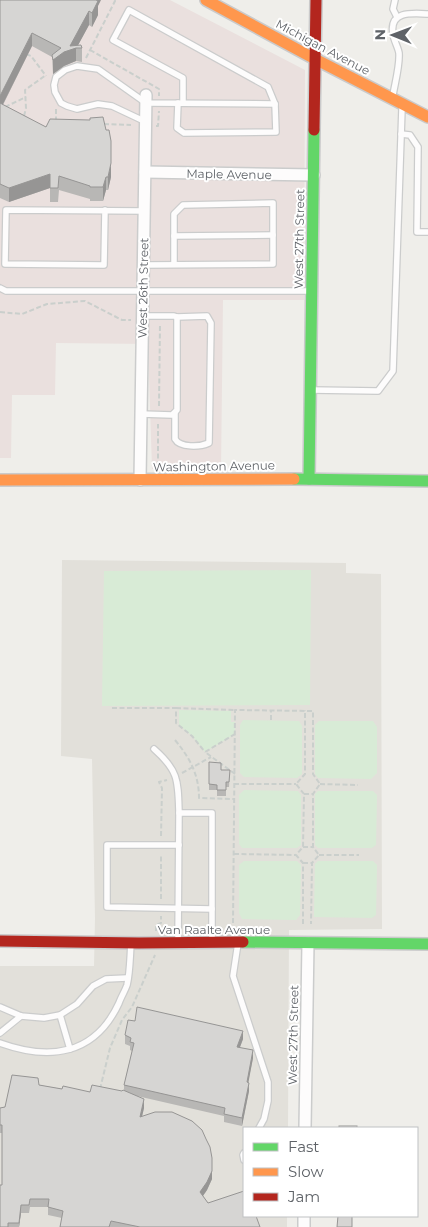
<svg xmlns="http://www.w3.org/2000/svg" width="428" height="1227" font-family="Montserrat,sans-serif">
<rect width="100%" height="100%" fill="#efeeea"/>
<!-- education -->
<polygon fill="#e2e0da" points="62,560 346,563 346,573 381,574 382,929 289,930 288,1128 244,1128 244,1216 287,1216 287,1227 0,1227 0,966 94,966 95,918 92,759 61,756"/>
<!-- medical -->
<polygon fill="#eae0de" points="0,0 170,0 305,70 304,300 223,300 221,470 152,469 148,344 56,343 55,395 12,395 11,458 0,458"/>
<!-- green -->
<g fill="#d8ebd6">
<polygon points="311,570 310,705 102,706 104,571"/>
<polygon points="179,710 231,711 231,722 235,722 235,734 205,752 192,736 179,725"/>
<polygon points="243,720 299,721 302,726 302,774 297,778 244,777 240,773 240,725"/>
<polygon points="319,721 373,721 377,727 377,773 371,779 318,778 315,774 315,725"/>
<polygon points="244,790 298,791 301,795 301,845 297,848 242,848 239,844 239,795"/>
<polygon points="318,791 373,791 377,795 376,845 372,848 318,848 315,845 315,794"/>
<polygon points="244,861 297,861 301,865 300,915 296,920 242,919 239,913 239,865"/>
<polygon points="318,861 373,861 377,865 376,915 372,918 314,917 315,864"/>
</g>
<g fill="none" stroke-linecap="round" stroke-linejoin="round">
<defs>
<g id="lane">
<polyline points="395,0 393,9 397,17"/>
<path d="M 393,95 C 395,83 400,65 399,53 C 398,47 394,41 393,34 C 389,11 411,13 428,14"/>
<polyline points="178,103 177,128 184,133 276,132 275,104 268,87 129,10 113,40 183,78 183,103"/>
<polyline points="146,122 112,106 98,104 77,109 67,106 61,103 55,92 54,85 56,77 65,70 77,66 98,69 146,103 275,104"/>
<polyline points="401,134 410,135 418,147 417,232 428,232"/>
<polyline points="105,210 104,265 5,264 6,210 144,211"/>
<polyline points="174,236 273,235"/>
<polyline points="143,265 273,264 273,203 183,205 174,214 174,265"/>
<polyline points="0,288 6,291 310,291"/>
<polyline points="311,390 378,391 393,371 402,108"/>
<path d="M 175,413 L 175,439 C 180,448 200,447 209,443 L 211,323 L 207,316 L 177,317"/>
<polyline points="141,414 172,415 177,410 177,317 174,316 143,316"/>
<path d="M 154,749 C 179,771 178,781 179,813"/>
<polyline points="179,845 107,845 107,907 212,909"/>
<polyline points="178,941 179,813 212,813 212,942"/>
<polyline points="238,943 233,976 268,1082 268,1101 264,1119 259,1128"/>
<polyline points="0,1007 21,1016 44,1018 60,1015 77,1004 93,986 106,979 127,978"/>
<polyline points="60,1015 70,1049"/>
<polyline points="0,1033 21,1016"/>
<path d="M 0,1043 C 50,1061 95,1055 119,1003 C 121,997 125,991 127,985 C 130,973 130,957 131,944"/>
<polyline points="244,1153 243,1155 244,1160"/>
</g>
<g id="street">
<polyline points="145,172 314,175"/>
<polyline points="140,480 146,95"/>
<polyline points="305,1128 308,943"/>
<polyline points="304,1227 304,1216"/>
</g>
<g id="fast">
<polyline points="294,479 428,481"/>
<polyline points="309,479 314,130"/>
<polyline points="243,942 428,944"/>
</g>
<g id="slow">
<polyline points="206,0 315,59 428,117"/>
<polyline points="0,480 294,479"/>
</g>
<g id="jam">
<polyline points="314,130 316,0"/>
<polyline points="0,941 139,943 243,942"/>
</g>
</defs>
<!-- lane casing -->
<use href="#lane" stroke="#cbcccc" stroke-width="8"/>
<!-- street casing -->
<use href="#street" stroke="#cbcccc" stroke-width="14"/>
<!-- fast casing -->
<use href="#fast" stroke="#cacacb" stroke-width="14"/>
<!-- slow casing -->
<use href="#slow" stroke="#cacacb" stroke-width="14"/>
<!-- jam casing -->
<use href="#jam" stroke="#cacacb" stroke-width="14"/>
<!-- path -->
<g stroke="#cacfcc" stroke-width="2" stroke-dasharray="5 2.5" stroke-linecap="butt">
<polyline points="90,50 159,89 159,96"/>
<polyline points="26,54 31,56 46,76"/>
<polyline points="86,58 115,1 114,0"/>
<polyline points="5,107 26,97"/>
<polyline points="56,109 56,120"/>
<polyline points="24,116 26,108 25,90 46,75"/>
<polyline points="104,124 131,125"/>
<polyline points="156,126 158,126 159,111"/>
<polyline points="0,312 22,314 47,304 85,301 122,320 131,320"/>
<polyline points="159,406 160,324"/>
<polyline points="158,466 158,424"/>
<polyline points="112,708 176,708 176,723 192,736 205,752"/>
<polyline points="176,708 234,710"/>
<polyline points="271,720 271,710"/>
<path d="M 175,740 C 190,758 199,775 199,798 L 234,799"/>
<polyline points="182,773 211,757"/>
<polyline points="235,774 205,752 235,734"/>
<polyline points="234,784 296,784"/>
<polyline points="320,784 358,785"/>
<polyline points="304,794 313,794"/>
<polyline points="161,836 162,788 159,782 167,780"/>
<polyline points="303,847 313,847"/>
<polyline points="234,854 296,855"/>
<polyline points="319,855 359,855"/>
<polyline points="303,863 312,863"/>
<polyline points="161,899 161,854"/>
<polyline points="233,923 235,710 313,711 313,774 320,784 313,794 313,847 319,855 312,863 311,924"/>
<polyline points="303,924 303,863 296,855 303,847 304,794 296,784 305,774 305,710"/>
<polyline points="156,931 156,925 161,923 161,916"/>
<polyline points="100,1089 110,1048 122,1020 132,1007 155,955"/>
</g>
<!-- lane -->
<use href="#lane" stroke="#fdfcfc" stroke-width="5.5"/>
<!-- street -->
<use href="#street" stroke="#fdfcfc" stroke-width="11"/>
<!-- fast -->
<use href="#fast" stroke="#63d668" stroke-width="11"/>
<!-- slow -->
<use href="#slow" stroke="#ff974d" stroke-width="11"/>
<!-- jam -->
<use href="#jam" stroke="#b3261e" stroke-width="11"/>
</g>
<!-- wall -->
<g fill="#b8b7b5">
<polygon points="0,0 98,6 98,15 92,27 89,25 78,45 82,48 82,62 76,61 64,66 53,74 52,57 32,46 3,105 111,177 108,190 106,190 103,201 90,201 90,199 59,190 58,202 50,202 50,188 9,202 0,198"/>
<polygon points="209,762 221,770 230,770 229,787 226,787 226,796 217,796 217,790 209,790"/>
<polygon points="125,1035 243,1039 240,1047 253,1058 248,1082 249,1091 242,1126 224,1122 224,1116 137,1096 144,1108 142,1116 212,1179 207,1190 203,1196 208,1203 260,1227 60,1227 62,1218 48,1215 48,1207 30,1207 29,1213 21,1213 19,1227 0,1227 2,1185 2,1133 0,1133 0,1108 5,1107 39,1085 62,1089 90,1092 122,1091 124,1090 124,1085 132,1051 130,1050 130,1046 125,1044"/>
</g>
<!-- shaded-wall -->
<g fill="#969594">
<polygon points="94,0 101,0 98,6 98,15 92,27 92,13"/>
<polygon points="89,11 89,25 76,49 76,61 64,66 53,74 53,60 70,46"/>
<polygon points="32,33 32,46 0,110 0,96"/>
<polygon points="111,163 111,177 108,190 108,177"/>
<polygon points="50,174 50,188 9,202 9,188"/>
<polygon points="106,177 106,190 103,201 103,187"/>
<polygon points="243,1031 243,1039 237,1055 237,1047"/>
<polygon points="253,1050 253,1058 247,1090 247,1082"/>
<polygon points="249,1083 249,1091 242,1126 242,1118"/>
<polygon points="144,1099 144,1108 140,1125 140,1117"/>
<polygon points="212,1158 212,1179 207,1190 200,1200 200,1192"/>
<polygon points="21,1205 21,1213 19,1227 19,1223"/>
</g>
<!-- building -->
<g fill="#d6d5d3" stroke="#969594">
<polygon points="0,0 96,0 98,1 92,13 89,11 70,46 81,45 82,48 76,48 64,52 53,60 52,55 61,48 32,33 0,96"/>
<polygon points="0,103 46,127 50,119 90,120 90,118 103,117 106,130 109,130 111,141 111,163 108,177 106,177 103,187 90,187 90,186 59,176 58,188 50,188 50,174 9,188 0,184"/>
<polygon points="209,762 221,763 221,770 230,770 229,782 226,782 226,790 217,790 217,785 209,784"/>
<polygon points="137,1007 243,1031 237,1047 253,1050 247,1082 249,1083 242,1118 224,1114 225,1108 124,1085 134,1043 130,1042 131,1038 125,1035 128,1020 135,1021"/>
<polygon points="12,1075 38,1078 39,1085 62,1089 63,1086 90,1092 92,1085 122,1091 123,1090 144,1099 140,1117 155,1112 172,1112 192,1121 202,1130 206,1139 210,1147 212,1158 212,1171 207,1182 200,1192 208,1203 244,1191 244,1216 256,1216 260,1227 140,1227 111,1221 109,1227 60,1227 63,1211 48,1207 49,1199 30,1199 29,1205 21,1205 19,1223 8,1223 8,1227 0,1227 0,1185 2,1185 2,1125 0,1125 0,1108 5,1107"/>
<rect x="339" y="1126" width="18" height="2"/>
<polygon points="338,1216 352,1216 352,1227 337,1227"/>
</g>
<g text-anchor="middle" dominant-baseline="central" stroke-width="4" stroke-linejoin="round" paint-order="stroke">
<!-- street labels -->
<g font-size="12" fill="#5f6368" stroke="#fff">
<text transform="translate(323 47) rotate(28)">Michigan Avenue</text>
<text transform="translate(229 174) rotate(1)">Maple Avenue</text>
<text transform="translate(299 239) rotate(-89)">West 27th Street</text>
<text transform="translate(143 288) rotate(-89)">West 26th Street</text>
<text transform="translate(214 466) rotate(-1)">Washington Avenue</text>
<text x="214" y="929">Van Raalte Avenue</text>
<text transform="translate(293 1035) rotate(-89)">West 27th Street</text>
</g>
</g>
<!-- legend -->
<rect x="243" y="1127" width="175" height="90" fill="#ffffff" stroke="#bfc1c3"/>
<rect x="253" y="1143" width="25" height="8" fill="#63d668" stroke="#bfc1c3"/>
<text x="288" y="1152" font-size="15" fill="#5f6368">Fast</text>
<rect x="253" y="1168" width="25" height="8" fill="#ff974d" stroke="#bfc1c3"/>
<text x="288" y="1177" font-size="15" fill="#5f6368">Slow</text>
<rect x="253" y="1193" width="25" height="8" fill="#b3261e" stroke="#bfc1c3"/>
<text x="288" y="1202" font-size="15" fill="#5f6368">Jam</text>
<!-- north arrow -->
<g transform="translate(393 35) rotate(271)" stroke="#ffffff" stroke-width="4" paint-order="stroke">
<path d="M0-4L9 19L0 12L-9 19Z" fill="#5f6368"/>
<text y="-8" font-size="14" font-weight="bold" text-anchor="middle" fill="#5f6368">N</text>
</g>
</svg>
